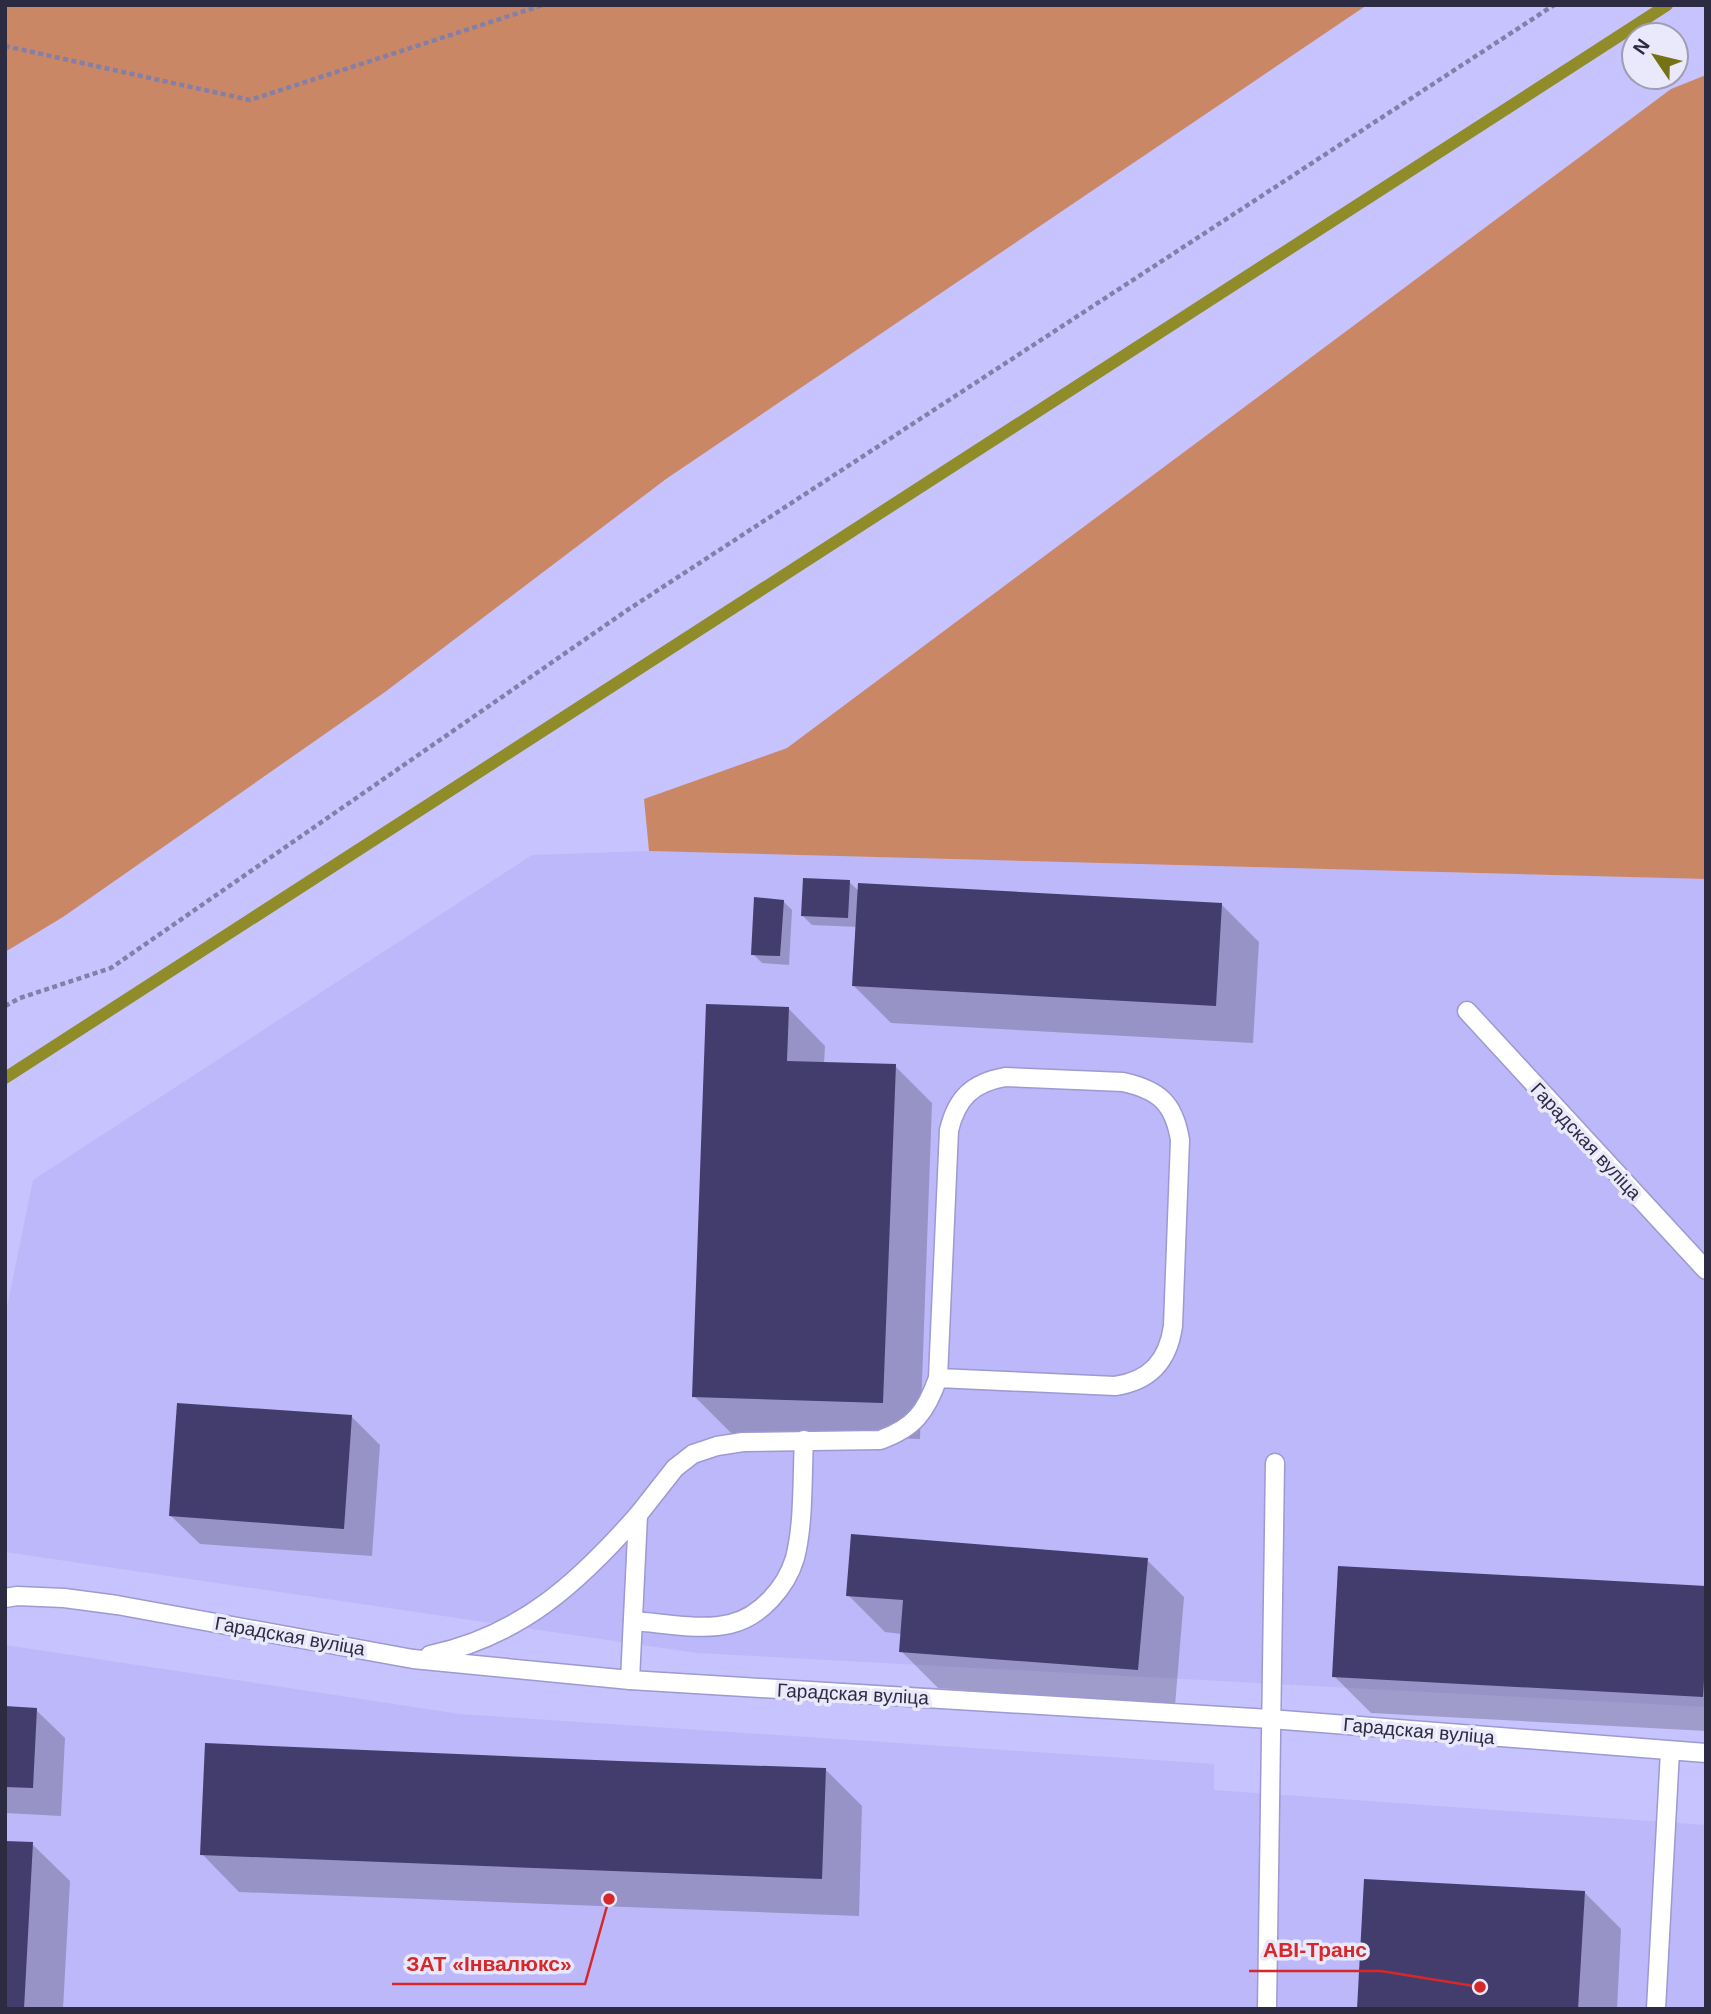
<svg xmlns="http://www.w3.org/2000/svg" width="1711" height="2014" font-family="Helvetica,sans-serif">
<rect width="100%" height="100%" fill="#c7c3fe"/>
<!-- built -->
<g fill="#bdb8f9">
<polygon points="649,851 1706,879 1706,1707 697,1653 5,1552 5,1317 33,1180 532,855"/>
<polygon points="5,1645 460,1714 1214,1764 1214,1790 1706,1825 1706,2009 5,2009"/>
</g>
<!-- green -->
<g fill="#ca8765">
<polygon points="5,5 1367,5 666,479 385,692 63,917 5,952"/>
<polygon points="1706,75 1706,879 649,851 644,799 787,748 1671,89"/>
</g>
<!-- shadow -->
<g fill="#0003">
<polygon points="849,882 860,892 1222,905 1259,942 1253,1043 891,1023 854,986 858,927 812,925 803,916"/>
<polygon points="783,901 792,910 789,965 762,963 753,954"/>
<polygon points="788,1008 825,1046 824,1064 895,1066 932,1103 920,1439 731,1433 694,1396"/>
<polygon points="352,1417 380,1445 372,1556 200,1544 171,1516"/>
<polygon points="1147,1560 1184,1597 1175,1706 938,1688 901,1651 902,1634 885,1632 848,1595"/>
<polygon points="1706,1587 1706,1731 1371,1713 1334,1676"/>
<polygon points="5,1708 36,1710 65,1738 61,1816 5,1813"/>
<polygon points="825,1769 862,1806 859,1916 239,1892 202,1854"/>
<polygon points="32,1844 70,1881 63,2009 5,2009"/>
<polygon points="1584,1892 1621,1929 1617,2009 1358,2009"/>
</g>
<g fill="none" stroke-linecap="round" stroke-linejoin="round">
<!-- stream -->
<polyline stroke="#908c29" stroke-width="12" points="5,1078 1667,5"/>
</g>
<!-- building -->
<g fill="#433d6e">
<polygon points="803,878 850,880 848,918 801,916"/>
<polygon points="858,883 1222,903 1216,1006 852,986"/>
<polygon points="754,897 784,900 780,956 751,955"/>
<polygon points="706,1004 789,1007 787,1061 896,1064 883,1403 692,1397"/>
<polygon points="177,1403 352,1415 344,1529 169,1516"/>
<polygon points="851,1534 1148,1558 1138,1670 899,1652 903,1600 846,1596"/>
<polygon points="1338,1566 1706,1586 1706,1647 1703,1697 1332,1677"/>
<polygon points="5,1706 37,1708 33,1788 5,1787"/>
<polygon points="205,1743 619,1761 826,1768 822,1879 200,1855"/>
<polygon points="5,1841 33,1842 24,2009 5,2009"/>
<polygon points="1364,1879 1585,1891 1578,2009 1357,2009"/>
</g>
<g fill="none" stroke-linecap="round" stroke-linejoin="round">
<defs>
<g id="lane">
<polyline points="1467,1011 1706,1270"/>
<polyline points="5,1598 17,1596 64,1598 117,1605 413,1659 630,1680 1270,1719 1706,1753"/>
<path d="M 633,1621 C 663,1623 701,1631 730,1624 C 760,1617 786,1588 795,1558 C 804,1523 802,1477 804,1440"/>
<path d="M 430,1655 C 521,1636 579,1582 638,1515"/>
<path d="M 630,1680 L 638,1515 L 675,1468 L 693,1454 L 717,1446 L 743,1442 L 880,1440 C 914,1428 926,1412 938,1378 L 949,1130 C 957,1098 972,1083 1005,1077 L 1123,1082 C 1159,1090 1174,1103 1180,1140 L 1173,1326 C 1168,1361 1150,1381 1115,1386 L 938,1378"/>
<polyline points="1267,2009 1275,1463"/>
<polyline points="1656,2009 1670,1751"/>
</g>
</defs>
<!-- lane casing -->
<use href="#lane" stroke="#9d99d1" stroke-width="21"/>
<!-- path -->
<g stroke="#827fa9" stroke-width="4.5" stroke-dasharray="5 3.5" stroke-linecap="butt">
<polyline points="5,46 250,100 543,5"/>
<polyline points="5,1006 20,998 111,968 626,611 1554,5"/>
</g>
<!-- lane -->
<use href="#lane" stroke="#fff" stroke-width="18"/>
</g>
<g text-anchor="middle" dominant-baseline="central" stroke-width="7" stroke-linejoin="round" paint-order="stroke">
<!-- street labels -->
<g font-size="19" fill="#2d2b42" stroke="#eae9fb">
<text transform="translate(1586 1141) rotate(47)">Гарадская вуліца</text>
<text transform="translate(290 1636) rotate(10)">Гарадская вуліца</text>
<text transform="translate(853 1694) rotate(3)">Гарадская вуліца</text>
<text transform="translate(1419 1731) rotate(5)">Гарадская вуліца</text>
</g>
</g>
<!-- callouts -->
<path fill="none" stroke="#d62828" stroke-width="2.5" d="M1480 1987L1381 1971H1249M609 1899L585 1984H392"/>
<g fill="#d62828" stroke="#eae9fb" stroke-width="2.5">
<circle cx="1480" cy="1987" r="7"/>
<circle cx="609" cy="1899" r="7"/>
</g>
<g font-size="21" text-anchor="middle" font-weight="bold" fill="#d62828" stroke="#eae9fb" stroke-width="7" stroke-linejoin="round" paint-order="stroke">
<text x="1315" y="1957">АВІ-Транс</text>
<text x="489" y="1971">ЗАТ «Інвалюкс»</text>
</g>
<!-- border -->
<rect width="1711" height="2014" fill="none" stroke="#2d2b42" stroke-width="14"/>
<!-- north arrow -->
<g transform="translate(1655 56) rotate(305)"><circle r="33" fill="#eae9fb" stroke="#9e9db1" stroke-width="2"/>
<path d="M0-5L12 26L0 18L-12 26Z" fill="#757216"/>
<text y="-10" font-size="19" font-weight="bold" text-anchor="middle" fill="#2d2b42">N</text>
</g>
</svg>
